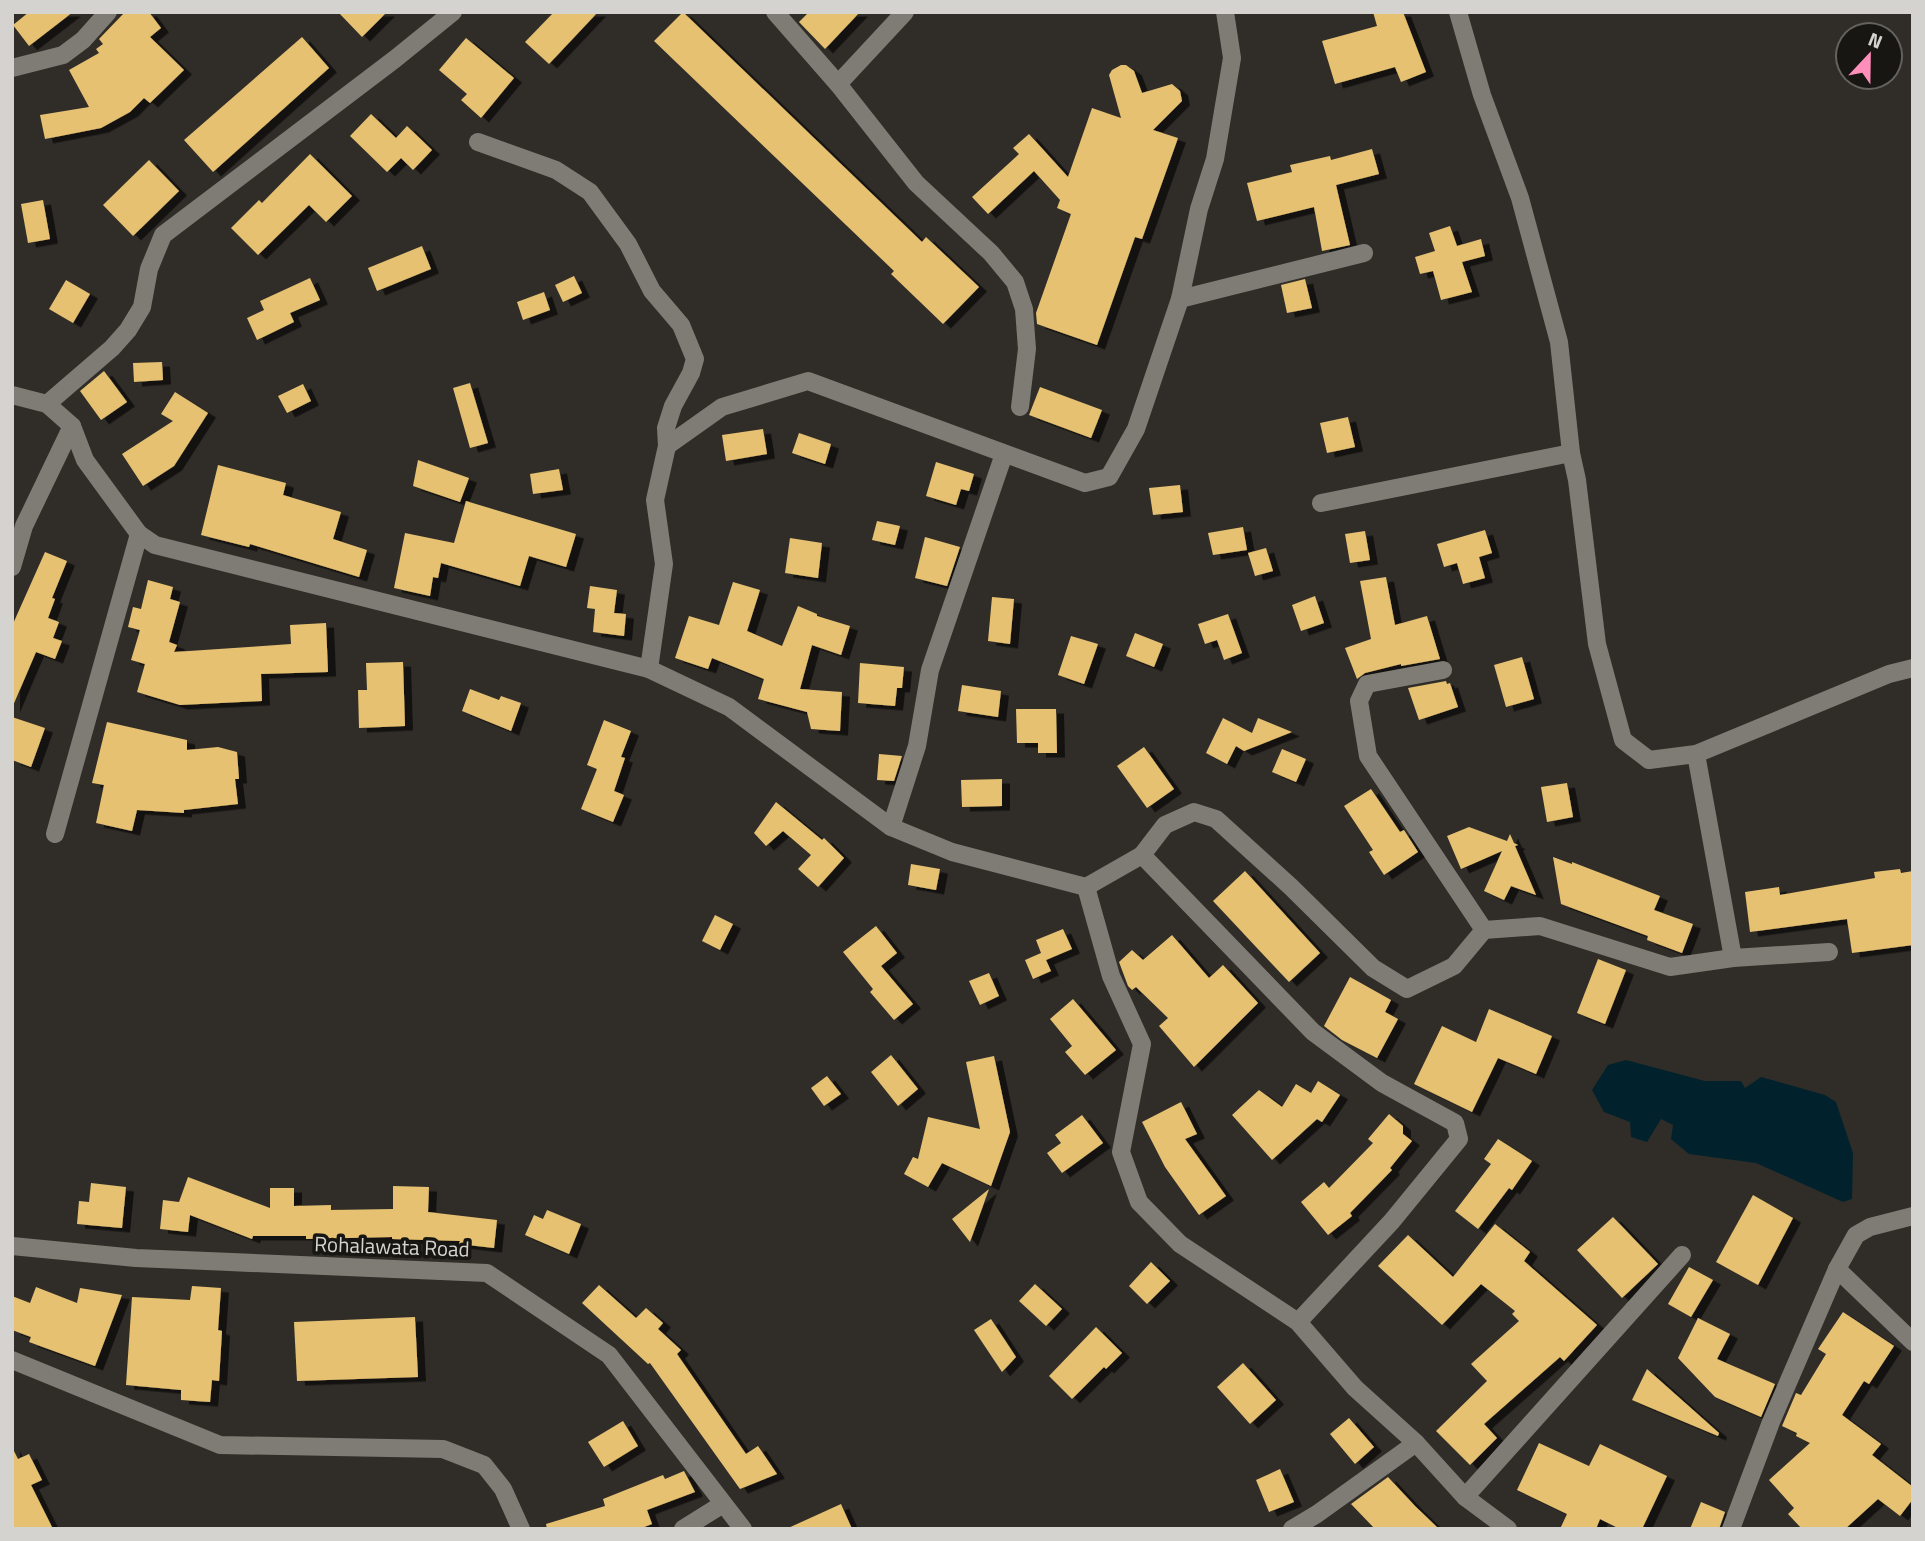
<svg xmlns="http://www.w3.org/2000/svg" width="1925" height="1541" font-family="'Titillium Web',sans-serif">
<defs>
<filter id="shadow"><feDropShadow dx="8" dy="4.5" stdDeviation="0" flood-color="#0009"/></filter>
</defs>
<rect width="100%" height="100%" fill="#302d28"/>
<!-- water -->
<polygon fill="#01222c" points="1626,1060 1705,1081 1741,1081 1745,1088 1761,1077 1825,1095 1836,1102 1853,1153 1852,1199 1843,1202 1756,1163 1689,1154 1671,1139 1673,1125 1661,1119 1647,1142 1631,1137 1630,1122 1604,1112 1592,1090 1608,1065"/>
<!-- building -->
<g fill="#e6c172" filter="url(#shadow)">
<polygon points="29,12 73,12 29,46 13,25"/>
<polygon points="125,12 149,12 161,28 150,37 184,70 150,103 144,98 130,112 101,128 45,139 40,115 89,107 69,70 99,53 96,49 103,44 99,39"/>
<polygon points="338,12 387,12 362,37"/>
<polygon points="554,12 598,12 549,64 525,42"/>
<polygon points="683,12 922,242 926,237 979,287 943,324 891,274 894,271 654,41"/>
<polygon points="809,12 860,12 825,49 799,22"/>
<polygon points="1373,12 1403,12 1426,72 1401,82 1395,67 1335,84 1322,41 1377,26"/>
<polygon points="302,37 329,68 213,172 184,140"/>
<polygon points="466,38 514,78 481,118 461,100 467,94 439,70"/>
<polygon points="1121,65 1126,65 1134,71 1142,93 1172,84 1180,91 1182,101 1153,130 1178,138 1142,239 1135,237 1097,345 1037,324 1036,313 1071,214 1057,208 1060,200 1034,171 988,214 972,197 1019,154 1013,148 1029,134 1068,177 1092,108 1121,118 1109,75 1112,70"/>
<polygon points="371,114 396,138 407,126 432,150 413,170 401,158 387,172 350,136"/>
<polygon points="1372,149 1379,174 1336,185 1350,245 1322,251 1314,207 1257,221 1247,183 1292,172 1290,165 1330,156 1331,160"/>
<polygon points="310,154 352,196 326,222 309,205 258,255 231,228 259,200 262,203"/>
<polygon points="149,160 179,191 133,236 103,205"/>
<polygon points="43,200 50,239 28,243 21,204"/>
<polygon points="1450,226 1457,246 1481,239 1485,256 1462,262 1472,292 1441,300 1433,271 1420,274 1415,257 1435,251 1429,233"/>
<polygon points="422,246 431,269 377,291 368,268"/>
<polygon points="574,276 582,293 563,302 555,285"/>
<polygon points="310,278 320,300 290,313 294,322 257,340 247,318 264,310 260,301"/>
<polygon points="1305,279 1312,308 1287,313 1281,285"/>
<polygon points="66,280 90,294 73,323 49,309"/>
<polygon points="544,292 550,310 523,320 517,302"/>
<polygon points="162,362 163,380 134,382 133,363"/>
<polygon points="104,371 127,402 101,420 80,391"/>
<polygon points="470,383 488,443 470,448 453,388"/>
<polygon points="303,384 311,401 287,413 278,396"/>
<polygon points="1040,387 1102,410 1091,438 1029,415"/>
<polygon points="175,392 208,413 174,466 143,486 122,454 173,421 161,414"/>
<polygon points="1348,417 1355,447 1327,453 1320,423"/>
<polygon points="763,429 767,454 726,461 722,435"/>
<polygon points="799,433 831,444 825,464 792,453"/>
<polygon points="418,460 469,478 460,502 413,486"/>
<polygon points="936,462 974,474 969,491 961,489 956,505 926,496"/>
<polygon points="218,465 286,483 283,495 341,512 333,539 367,550 359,577 250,544 249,547 201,535"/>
<polygon points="559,469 563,490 533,494 530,474"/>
<polygon points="1180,485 1183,512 1153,515 1149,488"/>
<polygon points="466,501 576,534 566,567 529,556 520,586 441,563 438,578 433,577 430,596 394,588 405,533 454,543"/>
<polygon points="877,521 900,526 895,545 872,540"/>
<polygon points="1243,527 1247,550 1213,555 1208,533"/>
<polygon points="1485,530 1492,553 1479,557 1485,578 1463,584 1457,563 1444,567 1437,544"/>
<polygon points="1365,531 1370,560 1350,563 1345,534"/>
<polygon points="925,537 960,547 947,586 915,578"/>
<polygon points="790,538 822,543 818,578 785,573"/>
<polygon points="1266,548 1273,571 1255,576 1248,553"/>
<polygon points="45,552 67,561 52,598 55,599 48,618 59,622 53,638 62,641 55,659 36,652 12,708 12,626"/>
<polygon points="1386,577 1395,625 1427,616 1440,659 1401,666 1401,664 1365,673 1357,679 1345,648 1371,639 1360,581"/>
<polygon points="148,580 173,587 170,599 180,602 169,642 177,645 174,652 291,644 290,625 326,623 328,672 261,674 262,701 180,705 137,692 145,664 131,660 140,630 128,627 133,607 141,609"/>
<polygon points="733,582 760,590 747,631 782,646 798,606 817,614 817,616 850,626 841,655 812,645 800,689 842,692 840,731 811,729 807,712 758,699 764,679 712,658 708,669 675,658 689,616 719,625"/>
<polygon points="590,586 617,590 614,613 626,614 624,636 593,632 595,609 587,608"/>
<polygon points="1315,596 1324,623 1301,631 1292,605"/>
<polygon points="992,597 1014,599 1010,644 988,641"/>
<polygon points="1228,614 1242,653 1224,660 1217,640 1205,644 1198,624"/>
<polygon points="1135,633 1163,644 1154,667 1126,656"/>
<polygon points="1071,636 1098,644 1084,684 1058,675"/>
<polygon points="1522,657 1534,699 1506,707 1494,665"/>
<polygon points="403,662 405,726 359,728 358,690 367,690 366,663"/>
<polygon points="860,663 904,667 902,688 897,688 895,706 858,703"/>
<polygon points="1446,681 1447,684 1450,683 1458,707 1419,720 1408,688"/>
<polygon points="962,685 1001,691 998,717 958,711"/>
<polygon points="470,689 499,700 501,696 521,703 511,731 462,711"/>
<polygon points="1016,709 1056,709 1057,753 1038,753 1038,743 1017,743"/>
<polygon points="12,717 45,728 31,767 12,760"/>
<polygon points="1223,718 1252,733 1258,718 1292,732 1244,751 1236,746 1227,764 1206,753"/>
<polygon points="604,720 631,731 621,757 625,758 614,791 624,795 613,822 581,809 597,769 587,765"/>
<polygon points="107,722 187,740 187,750 218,747 237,752 239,779 235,779 238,804 184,810 184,813 137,810 132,831 96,823 104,785 92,783"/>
<polygon points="1144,747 1174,789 1147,808 1117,766"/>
<polygon points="1282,749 1306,759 1296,782 1272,772"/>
<polygon points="879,754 902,756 894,781 877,780"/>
<polygon points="1002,779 1002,806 962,807 961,780"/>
<polygon points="1567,783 1573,817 1547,822 1541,787"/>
<polygon points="1371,789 1400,832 1404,830 1418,852 1384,875 1369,852 1373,850 1344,806"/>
<polygon points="776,802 822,840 824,838 844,858 818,887 798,869 811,855 783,831 766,846 754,833"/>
<polygon points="1469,827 1507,841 1510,834 1514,843 1518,845 1515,846 1536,895 1511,886 1504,900 1484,891 1502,851 1461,869 1447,836"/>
<polygon points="1553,857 1572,864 1572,862 1660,896 1654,910 1693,924 1682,953 1647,940 1648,936 1561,904"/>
<polygon points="911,864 940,869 936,890 908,885"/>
<polygon points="1900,869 1901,873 1913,871 1913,945 1852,953 1847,919 1750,932 1745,892 1779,887 1780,895 1875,878 1874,872"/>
<polygon points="1245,871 1320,953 1289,982 1213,901"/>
<polygon points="715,915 733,924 720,950 702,941"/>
<polygon points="876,926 897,953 881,966 913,1004 894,1020 870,992 873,989 843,952"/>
<polygon points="1063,929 1072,949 1046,960 1051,971 1033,979 1025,960 1041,953 1036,940"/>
<polygon points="1172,935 1209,978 1223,965 1258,1003 1194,1067 1159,1026 1168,1018 1136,987 1132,990 1128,986 1119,962 1132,950 1143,960"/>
<polygon points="1598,959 1626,970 1605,1024 1577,1013"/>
<polygon points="989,973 999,996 980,1005 969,981"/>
<polygon points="1350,977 1391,1000 1385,1012 1398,1019 1377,1058 1342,1040 1324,1026"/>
<polygon points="1073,999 1116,1050 1085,1075 1065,1052 1072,1046 1050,1019"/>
<polygon points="1489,1009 1552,1036 1536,1074 1498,1058 1472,1112 1414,1084 1442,1026 1476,1042"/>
<polygon points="891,1055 918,1089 898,1106 871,1072"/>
<polygon points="994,1056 1010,1132 991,1186 942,1163 928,1187 904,1174 913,1157 918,1159 928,1117 980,1129 966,1062"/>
<polygon points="827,1076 841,1094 824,1106 811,1088"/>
<polygon points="1318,1081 1340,1095 1322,1122 1317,1119 1272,1160 1232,1115 1259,1090 1282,1107 1296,1084 1311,1093"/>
<polygon points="1181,1102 1197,1134 1185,1139 1226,1196 1199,1215 1165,1167 1142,1122"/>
<polygon points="1389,1114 1403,1126 1403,1134 1412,1141 1390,1168 1392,1170 1350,1213 1352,1216 1328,1235 1301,1202 1324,1182 1329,1188 1373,1143 1368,1139"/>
<polygon points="1082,1115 1103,1143 1062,1173 1047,1153 1061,1143 1055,1135"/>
<polygon points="1498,1139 1532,1161 1512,1190 1509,1188 1478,1229 1455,1211 1491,1164 1484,1159"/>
<polygon points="188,1177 270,1208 270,1188 294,1188 294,1206 331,1205 331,1210 393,1209 393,1186 429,1187 428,1212 497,1220 494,1248 459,1244 460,1241 392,1239 392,1237 306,1239 306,1236 253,1236 252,1239 190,1215 188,1232 160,1229 163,1200 179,1202"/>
<polygon points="91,1183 126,1187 122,1228 77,1224 79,1201 89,1202"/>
<polygon points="989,1189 970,1242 952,1219"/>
<polygon points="1753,1195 1793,1218 1758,1285 1716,1262"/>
<polygon points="547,1210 581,1224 569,1254 525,1235 534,1215 543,1219"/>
<polygon points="1613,1217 1658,1264 1622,1298 1577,1250"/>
<polygon points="1495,1224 1530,1252 1524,1261 1597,1325 1564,1361 1560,1357 1484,1424 1497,1438 1470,1465 1436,1431 1487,1381 1471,1364 1519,1321 1512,1314 1515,1311 1481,1284 1442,1325 1378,1266 1408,1235 1453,1277"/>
<polygon points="1151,1262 1170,1281 1147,1304 1129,1286"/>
<polygon points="1689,1267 1713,1280 1691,1317 1668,1304"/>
<polygon points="1035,1284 1062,1309 1046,1326 1019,1301"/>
<polygon points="599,1285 636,1318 646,1308 663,1323 658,1329 681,1350 677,1354 746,1454 758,1446 777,1474 740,1489 650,1363 648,1364 582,1303"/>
<polygon points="192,1286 221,1288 218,1330 222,1331 219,1381 212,1380 210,1402 181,1400 181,1390 126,1385 132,1297 190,1300"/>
<polygon points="36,1287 77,1303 80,1288 122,1295 95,1366 29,1342 31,1337 12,1330 12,1296 30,1303"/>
<polygon points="1843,1312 1894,1346 1869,1384 1864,1381 1842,1415 1881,1444 1872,1455 1913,1487 1913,1499 1900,1516 1878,1499 1845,1529 1802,1529 1788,1514 1794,1508 1769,1480 1810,1443 1796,1436 1797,1433 1782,1426 1796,1393 1801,1395 1826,1354 1818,1349"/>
<polygon points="415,1317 418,1377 297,1381 294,1322"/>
<polygon points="1698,1318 1730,1334 1717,1359 1775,1384 1761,1417 1715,1397 1678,1358"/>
<polygon points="991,1319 1016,1357 1002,1372 974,1330"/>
<polygon points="1096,1327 1122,1353 1106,1369 1104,1367 1072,1399 1049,1376"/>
<polygon points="1243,1363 1276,1400 1250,1424 1217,1387"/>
<polygon points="1647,1369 1719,1433 1718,1436 1632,1400"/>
<polygon points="1349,1418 1374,1447 1355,1464 1330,1434"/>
<polygon points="623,1421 638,1446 604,1467 588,1442"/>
<polygon points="1539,1443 1589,1466 1600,1444 1667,1476 1642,1529 1620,1529 1600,1519 1596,1529 1560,1529 1567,1514 1517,1490"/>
<polygon points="12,1447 18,1459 29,1454 42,1480 31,1485 53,1529 12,1529"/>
<polygon points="1280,1469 1294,1502 1269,1512 1256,1480"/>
<polygon points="684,1471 695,1492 647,1510 652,1524 639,1529 547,1529 546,1524 605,1506 603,1499 663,1475 665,1479"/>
<polygon points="1388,1477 1415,1506 1439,1529 1375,1529 1351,1504"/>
<polygon points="1701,1502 1725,1512 1719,1529 1690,1529"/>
<polygon points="841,1504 852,1529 786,1529"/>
</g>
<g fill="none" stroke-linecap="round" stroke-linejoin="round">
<!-- minor -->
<g stroke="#7f7c75" stroke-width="18">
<polyline points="775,12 838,84 916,183 991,253 1015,282 1024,309 1027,349 1020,407"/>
<polyline points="1458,12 1482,95 1520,198 1559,342 1571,453 1577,480 1597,644 1623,740 1649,760 1696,754 1889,674 1913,668"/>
<polyline points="12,68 63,55 83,40 108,12"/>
<polyline points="838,84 905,12"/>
<polyline points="478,142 556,170 590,192 628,244 652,291 681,325 695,359 691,373 673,406 666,428 667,446 655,500 664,564 649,669"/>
<polyline points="1180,299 1364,253"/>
<polyline points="12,395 47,404 72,426 85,460 139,534 155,545 649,669 729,707 891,827 952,852 1086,887 1111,976 1142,1044 1121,1152 1139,1202 1180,1244 1298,1322 1355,1388 1416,1443 1465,1497 1508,1529"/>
<polyline points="47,404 112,348 128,330 142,307 149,269 163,235 395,59 453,12"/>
<polyline points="667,446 722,407 808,381 1085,483 1109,477 1136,429 1180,299 1199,209 1215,159 1232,58 1225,12"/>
<polyline points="1321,503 1571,453"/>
<polyline points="12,567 24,526 72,426"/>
<polyline points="1443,670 1367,684 1359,701 1368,756 1484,930"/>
<polyline points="1696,754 1733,958"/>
<polyline points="891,827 917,746 930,670 1004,454"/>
<polyline points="55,834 139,534"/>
<polyline points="1086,887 1142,855"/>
<polyline points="12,1246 136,1258 487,1273 609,1355 743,1529"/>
<polyline points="1837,1269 1913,1342"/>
<polyline points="1298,1322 1392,1221 1459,1139 1455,1123 1382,1083 1313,1032 1142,855 1165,825 1194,812 1216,819 1291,887 1373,968 1407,989 1454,966 1484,930 1540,926 1670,967 1733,958 1829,952"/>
<polyline points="12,1360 220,1445 443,1449 484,1465 503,1489 521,1529"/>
<polyline points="1465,1497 1682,1255"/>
<polyline points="683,1529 723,1504"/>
<polyline points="1292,1529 1317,1514 1416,1443"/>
<polyline points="1731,1529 1771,1422 1837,1269 1856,1235 1870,1227 1913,1216"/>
</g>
</g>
<g text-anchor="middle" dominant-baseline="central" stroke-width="7" stroke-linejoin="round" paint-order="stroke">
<!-- street labels -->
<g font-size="21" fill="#d5d3cf" stroke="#171613">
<text transform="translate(392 1246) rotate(2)">Rohalawata Road</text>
</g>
</g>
<!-- border -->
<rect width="1925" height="1541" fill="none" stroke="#d5d3cf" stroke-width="28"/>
<!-- north arrow -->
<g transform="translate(1869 56) rotate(22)"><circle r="33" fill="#171613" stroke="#63625e" stroke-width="2"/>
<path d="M0-5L12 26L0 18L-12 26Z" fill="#ff8eba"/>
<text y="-10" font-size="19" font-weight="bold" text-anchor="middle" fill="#d5d3cf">N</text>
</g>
</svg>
